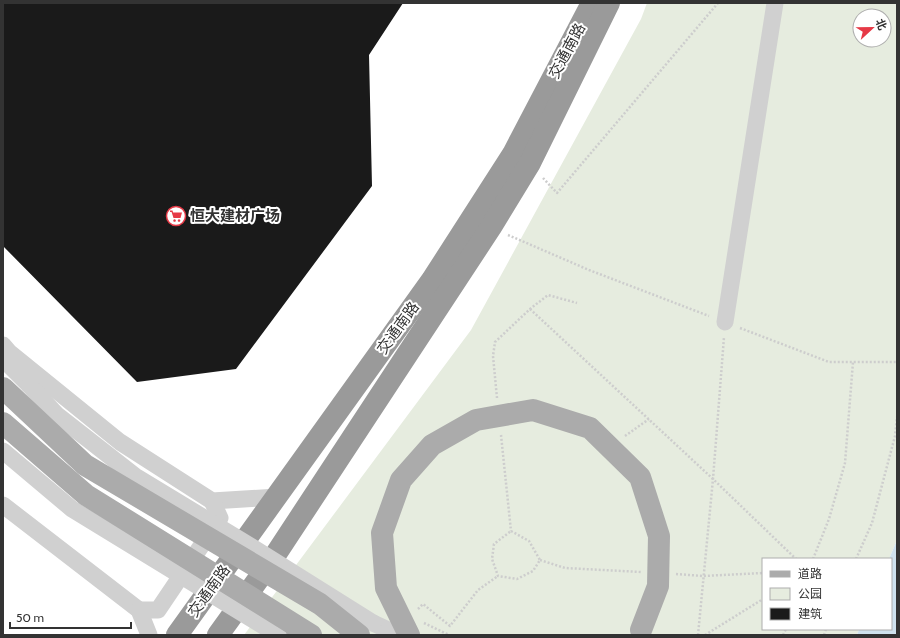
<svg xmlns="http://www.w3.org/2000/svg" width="900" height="638" font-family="Cabin,'Noto Sans SC',sans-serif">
<rect width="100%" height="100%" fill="#fff"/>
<!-- green -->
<path fill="#e6ecdf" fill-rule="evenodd" d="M 647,3 L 897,3 L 897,540 L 889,559 L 763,559 L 763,629 L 859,629 L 857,635 L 244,635 L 471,330 L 641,19 ZM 860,16 L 884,16 L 884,40 L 860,40 Z"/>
<!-- water -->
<polygon fill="#cfe2ee" points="897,540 897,635 857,635 859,629 891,629 891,559 889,559"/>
<!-- building -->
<polygon fill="#1a1a1a" points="3,3 403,3 369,55 372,186 236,369 137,382 3,246"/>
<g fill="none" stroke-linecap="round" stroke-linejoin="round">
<!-- path -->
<g stroke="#cdcdcd" stroke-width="2.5" stroke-dasharray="2 2" stroke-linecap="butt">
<polyline points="543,178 557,193 718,3"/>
<polyline points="508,235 589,270 709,316"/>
<polyline points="530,309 713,479 796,559"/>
<polyline points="740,328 829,362 897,362"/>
<polyline points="497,398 493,356 495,342 530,309 548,295 577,303"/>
<polyline points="501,435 511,531"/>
<polyline points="625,436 649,419"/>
<polygon points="511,531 529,541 540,560 533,571 517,579 498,576 492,559 494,544"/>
<polyline points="813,559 829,519 845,463 853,362"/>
<polyline points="856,559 872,523 895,436 897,417"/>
<polyline points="540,560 565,568 641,572"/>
<polyline points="676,574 703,576 763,573"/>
<polyline points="418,609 423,604 450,626 478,590 498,576"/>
<polyline points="424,623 449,635"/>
<polyline points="698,635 713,479 724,337"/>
<polyline points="705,635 763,599"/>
<polyline points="783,635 786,629"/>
<polyline points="824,635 826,629"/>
</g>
<!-- minor -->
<g stroke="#d0d0d0" stroke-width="17">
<polyline points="725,322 775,3"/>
<polyline points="3,345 9,352 120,442 212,501 277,497"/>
<polyline points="3,359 29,385"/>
<polyline points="3,505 139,610 149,635"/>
<polyline points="139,610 158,610 220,518 212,501"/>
<polyline points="373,623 399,635"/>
</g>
<!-- major -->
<polyline stroke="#ababab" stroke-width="22" points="261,619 290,635"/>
<!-- highway -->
<g stroke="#9a9a9a" stroke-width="22">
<polyline points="177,635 432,280 513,154 592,3"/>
<polyline points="218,635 270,563 491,227 530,163 609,3"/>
</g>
<!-- minor-bridge -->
<g stroke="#d0d0d0" stroke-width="17">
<polyline points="29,385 57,415 135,476 252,547 373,623"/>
<polyline points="3,451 72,509 278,635"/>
</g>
<!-- major-bridge -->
<g stroke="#ababab" stroke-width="22">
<polyline points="3,388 85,465 320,604 359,635"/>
<polyline points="3,423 86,495 311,635"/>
<polyline points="409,635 386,588 382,533 401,480 432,445 476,420 533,410 590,428 640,477 659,536 658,586 641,630"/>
</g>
</g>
<!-- icons -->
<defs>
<symbol id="supermarket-ring" viewBox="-11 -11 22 22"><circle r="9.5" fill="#fff" stroke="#e63946" stroke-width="1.5"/><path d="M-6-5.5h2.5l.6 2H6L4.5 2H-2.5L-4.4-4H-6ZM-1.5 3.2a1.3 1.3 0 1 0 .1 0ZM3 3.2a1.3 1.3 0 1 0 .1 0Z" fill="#e63946"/></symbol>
</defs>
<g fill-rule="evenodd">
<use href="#supermarket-ring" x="165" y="205" width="22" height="22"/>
</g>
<g text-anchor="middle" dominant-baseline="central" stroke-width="4" stroke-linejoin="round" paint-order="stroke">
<!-- street labels -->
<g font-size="15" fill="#333" stroke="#fff">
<text transform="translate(567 51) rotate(-62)">交通南路</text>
<text transform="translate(398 328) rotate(-54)">交通南路</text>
<text transform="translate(209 591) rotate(-54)">交通南路</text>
</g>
<!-- poi labels -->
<g font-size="15" font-weight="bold" fill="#333" stroke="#fff" text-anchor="start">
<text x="190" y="216">恒大建材广场</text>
</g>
</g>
<!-- border -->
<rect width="900" height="638" fill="none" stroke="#333333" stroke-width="8"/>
<!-- legend -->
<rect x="762" y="558" width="130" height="72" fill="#ffffff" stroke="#adadad"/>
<rect x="770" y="571" width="20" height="6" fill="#ababab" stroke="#adadad"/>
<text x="798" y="578" font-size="12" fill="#333333">道路</text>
<rect x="770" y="588" width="20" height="12" fill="#e6ecdf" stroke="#adadad"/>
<text x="798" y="598" font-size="12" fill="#333333">公园</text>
<rect x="770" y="608" width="20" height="12" fill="#1a1a1a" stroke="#adadad"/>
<text x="798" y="618" font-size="12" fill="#333333">建筑</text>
<!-- north arrow -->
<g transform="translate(872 28) rotate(68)"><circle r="19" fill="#ffffff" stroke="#adadad"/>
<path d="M0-3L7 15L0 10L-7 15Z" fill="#e63946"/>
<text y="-6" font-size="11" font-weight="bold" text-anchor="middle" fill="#333333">北</text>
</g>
<!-- scale -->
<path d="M10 622v6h121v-6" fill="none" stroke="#333333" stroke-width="2"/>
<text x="16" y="622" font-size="12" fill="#333333" stroke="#ffffff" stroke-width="3" paint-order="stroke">50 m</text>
</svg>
